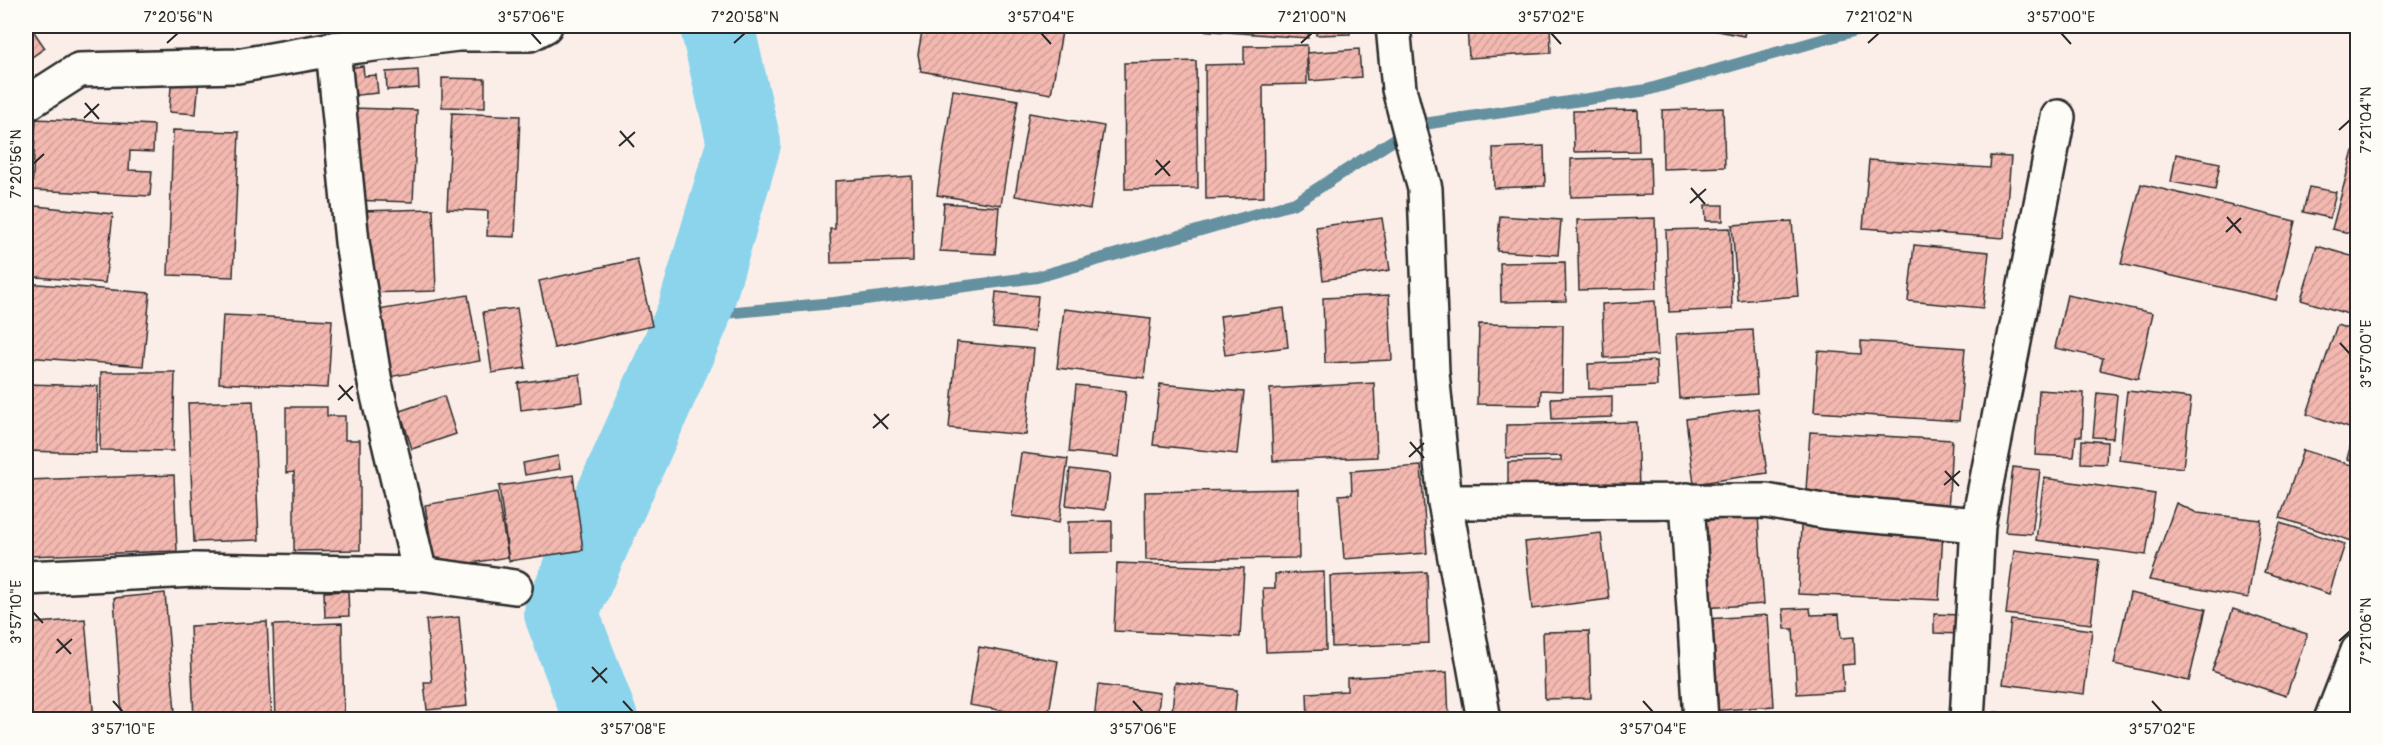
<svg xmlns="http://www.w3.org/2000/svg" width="2383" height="745" font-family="Pangolin,sans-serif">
<defs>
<pattern id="building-hatch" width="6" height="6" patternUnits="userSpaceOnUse" patternTransform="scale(1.5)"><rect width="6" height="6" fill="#f3b8b0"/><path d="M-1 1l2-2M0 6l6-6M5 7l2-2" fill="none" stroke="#d09e98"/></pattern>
</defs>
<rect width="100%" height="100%" fill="#fbeee9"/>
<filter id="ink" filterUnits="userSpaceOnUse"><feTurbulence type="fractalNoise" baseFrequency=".0167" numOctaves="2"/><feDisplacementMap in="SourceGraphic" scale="12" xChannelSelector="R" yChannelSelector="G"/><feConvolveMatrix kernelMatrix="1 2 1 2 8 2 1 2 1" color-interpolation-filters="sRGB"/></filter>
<g filter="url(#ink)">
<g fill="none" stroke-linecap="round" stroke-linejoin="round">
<!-- stream -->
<polyline stroke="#65909f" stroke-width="12" points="693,316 834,303 1037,277 1295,203 1417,125 1647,90 1870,26"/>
<!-- river -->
<polyline stroke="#8bd4ec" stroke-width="74" points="601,720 561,613 693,316 744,143 717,26"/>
</g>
<!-- building -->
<g fill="url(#building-hatch)" stroke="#2b2b2b" stroke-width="1.5">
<polygon points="26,26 30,26 45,48 26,61"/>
<polygon points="923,26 1063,26 1051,94 921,71 918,54"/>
<polygon points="1173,26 1309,26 1308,38 1172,28"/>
<polygon points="1316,26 1350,26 1350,34 1316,35"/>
<polygon points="1467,26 1550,26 1551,53 1469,58"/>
<polygon points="1693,26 1746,26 1744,36"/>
<polygon points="1307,45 1307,84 1263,85 1264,197 1206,199 1205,65 1244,64 1244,46"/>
<polygon points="1359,49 1361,77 1310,81 1307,53"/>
<polygon points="1196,61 1198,188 1125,189 1124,63"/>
<polygon points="363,66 364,76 376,75 378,93 348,96 345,68"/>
<polygon points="418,70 419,88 387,90 386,72"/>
<polygon points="172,75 199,78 196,114 169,112"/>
<polygon points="442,78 485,79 485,108 442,107"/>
<polygon points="953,90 1018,100 1001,205 937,195"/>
<polygon points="352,108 417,110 413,202 348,200"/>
<polygon points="1723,108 1725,167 1663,169 1662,110"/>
<polygon points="1638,110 1639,151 1574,152 1573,111"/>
<polygon points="452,113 520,116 515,237 487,236 488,211 447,209"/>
<polygon points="1029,113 1104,126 1090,209 1015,196"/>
<polygon points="36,119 154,125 153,152 130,151 129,170 152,171 150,196 32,190"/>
<polygon points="173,130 239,132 233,277 168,275"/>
<polygon points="1544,146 1545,186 1494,188 1493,148"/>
<polygon points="2353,151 2358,152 2358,235 2332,229"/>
<polygon points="2176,154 2220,163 2215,190 2171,182"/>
<polygon points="1991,156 2011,157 2004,238 1863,228 1869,160 1990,168"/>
<polygon points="1650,157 1651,195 1571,197 1571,159"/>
<polygon points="912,176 913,261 831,263 830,229 835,229 835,181"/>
<polygon points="2141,184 2295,221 2276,300 2121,264"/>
<polygon points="2309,187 2336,192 2330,218 2303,212"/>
<polygon points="944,203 999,207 995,254 940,251"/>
<polygon points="26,205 113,214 105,283 26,276"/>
<polygon points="1705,205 1723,205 1723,221 1706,221"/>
<polygon points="433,209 436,291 364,293 361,211"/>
<polygon points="1500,216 1561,220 1558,255 1497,251"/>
<polygon points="1382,218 1390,270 1323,280 1316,227"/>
<polygon points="1655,218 1657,288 1579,290 1577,220"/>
<polygon points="1792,221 1798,296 1738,301 1732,225"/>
<polygon points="1730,228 1732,309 1669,312 1666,230"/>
<polygon points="1914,245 1989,252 1983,308 1908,301"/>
<polygon points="2317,246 2358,258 2358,317 2301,300"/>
<polygon points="637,259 652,326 554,348 539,281"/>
<polygon points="1565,262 1566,301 1501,302 1500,263"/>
<polygon points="26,283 150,293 143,366 26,357"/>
<polygon points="996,292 1038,296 1034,332 993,328"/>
<polygon points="468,295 480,361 383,378 372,311"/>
<polygon points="1389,295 1392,360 1325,363 1323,298"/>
<polygon points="2067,295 2153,313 2138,379 2100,370 2103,358 2055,348"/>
<polygon points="1655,301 1658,355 1604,358 1602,304"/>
<polygon points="517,308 526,368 492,373 483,312"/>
<polygon points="1284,308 1288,347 1225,355 1220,316"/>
<polygon points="1064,309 1151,319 1144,378 1057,368"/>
<polygon points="223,315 332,320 328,388 219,383"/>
<polygon points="1479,324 1563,325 1562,391 1541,390 1540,405 1477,404"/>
<polygon points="2337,325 2358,332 2358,431 2307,414"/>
<polygon points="1753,330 1757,394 1680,399 1676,334"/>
<polygon points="1861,341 1965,348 1959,421 1814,412 1818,351 1861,354"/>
<polygon points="957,342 1034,349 1026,435 949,428"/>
<polygon points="1656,361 1657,386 1589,389 1588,364"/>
<polygon points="101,372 175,372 173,451 100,450"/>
<polygon points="580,374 583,402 521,410 518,383"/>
<polygon points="1374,383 1377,457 1273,461 1270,389"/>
<polygon points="26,384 98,386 96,453 26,451"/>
<polygon points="1160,384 1244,392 1237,454 1153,445"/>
<polygon points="1076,385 1126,391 1119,457 1069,452"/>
<polygon points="2039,390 2084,393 2082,436 2076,436 2074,457 2035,455"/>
<polygon points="2127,391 2191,398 2183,468 2119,460"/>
<polygon points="2097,393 2117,395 2113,438 2093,437"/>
<polygon points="444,396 456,434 412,449 400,411"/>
<polygon points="1612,396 1612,417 1552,419 1551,398"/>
<polygon points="253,401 259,540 194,542 188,403"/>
<polygon points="286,407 327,407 327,416 345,416 345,440 360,440 360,550 294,551 294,472 286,473"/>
<polygon points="1758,408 1767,473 1694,484 1686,419"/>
<polygon points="1637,422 1639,489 1508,493 1508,462 1561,461 1561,456 1506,458 1506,425"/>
<polygon points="1810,432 1952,440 1948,513 1805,505"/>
<polygon points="2082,440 2107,442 2106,464 2081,463"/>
<polygon points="2351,444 2358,446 2358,462 2347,459"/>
<polygon points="2303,450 2358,467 2355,542 2280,518"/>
<polygon points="1021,453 1068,459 1059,523 1012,516"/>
<polygon points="558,456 560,469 525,475 523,463"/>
<polygon points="1421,466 1427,553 1344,559 1339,495 1352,494 1351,471"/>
<polygon points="2013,467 2040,470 2032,534 2005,532"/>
<polygon points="1070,469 1110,474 1105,510 1066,505"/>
<polygon points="174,475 177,551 27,556 26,480"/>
<polygon points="573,475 583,550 509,561 499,486"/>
<polygon points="2044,478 2155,494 2146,555 2036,540"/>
<polygon points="1298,489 1299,558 1146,560 1145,492"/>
<polygon points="497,492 508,557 435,569 425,505"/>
<polygon points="2176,503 2197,513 2261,520 2248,598 2149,580"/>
<polygon points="1758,516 1764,604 1703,608 1698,521"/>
<polygon points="1112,521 1112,552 1068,553 1068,522"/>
<polygon points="2280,523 2345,544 2329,594 2264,572"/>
<polygon points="1801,526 1943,532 1939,600 1798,594"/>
<polygon points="1601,533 1609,599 1532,609 1525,542"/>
<polygon points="2014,550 2099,560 2091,624 2006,614"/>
<polygon points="1117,563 1244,568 1240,637 1114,631"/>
<polygon points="1324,572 1326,650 1266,652 1263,588 1275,588 1275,574"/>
<polygon points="1427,572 1429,643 1332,647 1330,576"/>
<polygon points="348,591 349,616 325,617 324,592"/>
<polygon points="165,593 175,712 122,716 114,598"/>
<polygon points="2130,593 2206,609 2189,681 2114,664"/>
<polygon points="1810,608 1811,615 1839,614 1841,638 1854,637 1855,664 1842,665 1844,691 1797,694 1793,629 1785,629 1783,609"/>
<polygon points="2233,609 2307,634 2286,696 2212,671"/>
<polygon points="1934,614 1961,615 1960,634 1934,633"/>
<polygon points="1768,615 1774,706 1711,711 1706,619"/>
<polygon points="459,617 467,706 427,710 424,682 432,682 426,620"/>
<polygon points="85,619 94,720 26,720 26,624"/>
<polygon points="2011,620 2092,630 2084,694 2003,684"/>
<polygon points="267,622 272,720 194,720 190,626"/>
<polygon points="342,623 344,720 276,720 273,625"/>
<polygon points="1589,631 1591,698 1545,699 1543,632"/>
<polygon points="979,647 1058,661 1048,718 969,705"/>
<polygon points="1447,672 1449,720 1308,720 1307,693 1347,691 1347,678"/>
<polygon points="1175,682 1237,690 1234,720 1171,720"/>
<polygon points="1098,685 1160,693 1157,720 1094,720"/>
<polygon points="1995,712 2056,720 1994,720"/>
</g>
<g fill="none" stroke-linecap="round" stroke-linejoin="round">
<defs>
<g id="minor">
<polyline points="1393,26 1399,89 1425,189 1432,373 1445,502 1484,720"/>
<polyline points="333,49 352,242 375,383 420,574"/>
<polyline points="26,104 79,70 237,66 333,49 458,34 530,34 545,26"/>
<polyline points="1687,500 1701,720"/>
<polyline points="1445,502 1766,501 1828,512 1978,525"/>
<polyline points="26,578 194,570 420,574 515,587"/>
<polyline points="1967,720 1978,525 2058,117"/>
<polyline points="2331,720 2358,651"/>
</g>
</defs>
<!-- minor casing -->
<use href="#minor" stroke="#2b2b2b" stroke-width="38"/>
<!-- minor -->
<use href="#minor" stroke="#fdfcf7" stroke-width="33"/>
</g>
</g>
<!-- ticks -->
<path fill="none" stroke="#2b2b2b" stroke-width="2" d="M 531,33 L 541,44M 1041,33 L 1051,44M 1551,33 L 1561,44M 2061,33 L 2071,44M 167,43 L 178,33M 734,43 L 745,33M 1301,43 L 1312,33M 1868,43 L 1879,33M 85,103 L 99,119M 84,118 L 99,104M 2339,130 L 2350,120M 620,131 L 634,147M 619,146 L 635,132M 1156,160 L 1170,176M 33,164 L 44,154M 1155,175 L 1170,161M 1691,188 L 1705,204M 1690,203 L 1706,189M 2227,217 L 2241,233M 2226,232 L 2241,218M 2340,343 L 2350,354M 339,385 L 353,401M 338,400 L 353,386M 874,414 L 888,429M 873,428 L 889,414M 1410,442 L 1424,458M 1409,457 L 1424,443M 1945,471 L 1959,486M 1944,485 L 1960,471M 33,612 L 43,623M 57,639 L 71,654M 2339,641 L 2350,631M 56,653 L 72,639M 592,667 L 607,683M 592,682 L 607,668M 113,701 L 123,712M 623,701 L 633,712M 1133,701 L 1143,712M 1643,701 L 1653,712M 2152,701 L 2162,712"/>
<!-- margin -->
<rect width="2383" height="745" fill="none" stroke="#fdfcf7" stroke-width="66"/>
<rect x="33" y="33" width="2317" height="679" fill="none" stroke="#2b2b2b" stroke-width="2"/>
<g font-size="15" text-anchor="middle" fill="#2b2b2b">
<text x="178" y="22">7°20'56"N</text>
<text x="531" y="22">3°57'06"E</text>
<text x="745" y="22">7°20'58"N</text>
<text x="1041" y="22">3°57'04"E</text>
<text x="1312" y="22">7°21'00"N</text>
<text x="1551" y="22">3°57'02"E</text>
<text x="1879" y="22">7°21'02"N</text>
<text x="2061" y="22">3°57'00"E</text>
<text transform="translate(2366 120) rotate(-90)" y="5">7°21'04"N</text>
<text transform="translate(16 164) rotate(-90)" y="5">7°20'56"N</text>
<text transform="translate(2366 354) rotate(-90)" y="5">3°57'00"E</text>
<text transform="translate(16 612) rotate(-90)" y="5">3°57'10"E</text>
<text transform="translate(2366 631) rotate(-90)" y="5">7°21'06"N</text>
<text x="123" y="734">3°57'10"E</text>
<text x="633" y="734">3°57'08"E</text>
<text x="1143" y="734">3°57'06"E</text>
<text x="1653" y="734">3°57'04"E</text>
<text x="2162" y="734">3°57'02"E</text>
</g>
</svg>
